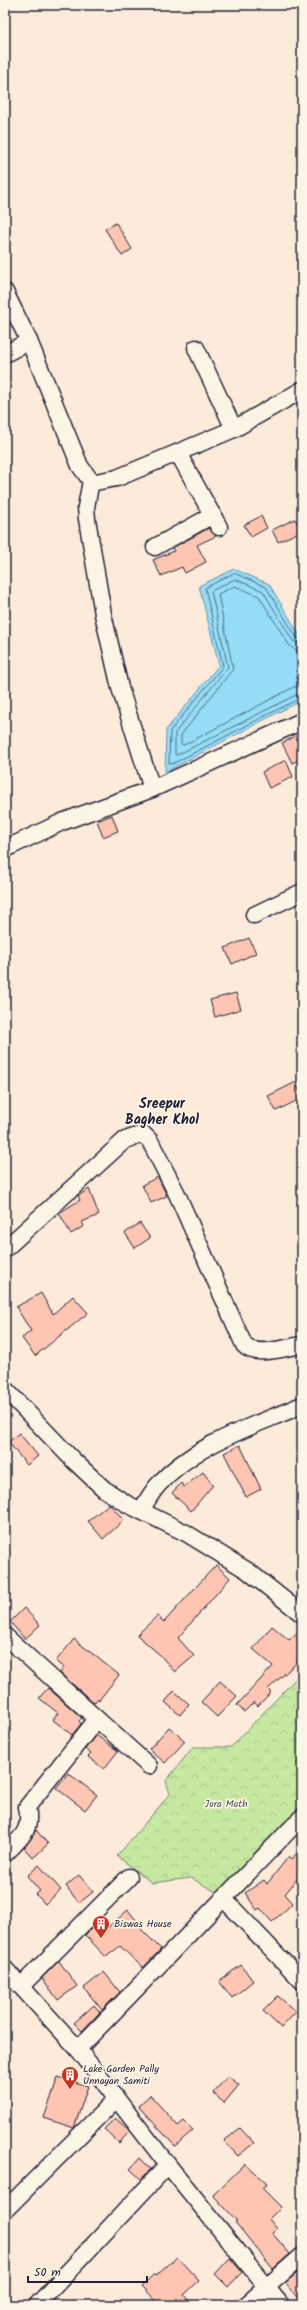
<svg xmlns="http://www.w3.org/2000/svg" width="307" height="2310" font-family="Kalam,sans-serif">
<defs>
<pattern id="forest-crowns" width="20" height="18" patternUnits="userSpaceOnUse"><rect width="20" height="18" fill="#c6e8a1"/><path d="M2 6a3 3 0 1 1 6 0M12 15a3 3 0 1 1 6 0" fill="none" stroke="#aac78c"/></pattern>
</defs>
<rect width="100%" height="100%" fill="#fcebdb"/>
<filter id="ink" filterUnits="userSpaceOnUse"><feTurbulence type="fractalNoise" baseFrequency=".025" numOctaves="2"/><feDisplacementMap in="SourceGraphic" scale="8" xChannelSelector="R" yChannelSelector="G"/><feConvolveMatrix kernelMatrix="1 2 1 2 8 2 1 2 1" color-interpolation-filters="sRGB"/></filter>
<g filter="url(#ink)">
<!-- forest -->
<polygon fill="url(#forest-crowns)" stroke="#74856e" points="302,1672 302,1810 218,1893 191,1878 152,1883 117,1856 170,1794 166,1781 193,1747 231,1747"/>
<!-- water -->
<polygon fill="#95ddf7" stroke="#6792ac" points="234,569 269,584 302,639 302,700 165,772 166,730 219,665 199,586"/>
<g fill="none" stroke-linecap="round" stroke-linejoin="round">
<!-- shore -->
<g stroke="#506d86" stroke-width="1">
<polyline points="302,640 297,638 266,587 234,573 205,588 223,666 170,731 169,763 172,764 302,697"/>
<polyline points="302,645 293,641 263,591 235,579 211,591 228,667 175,733 175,754 177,755 302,692"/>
<polyline points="302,651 295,650 289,645 259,596 235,586 218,594 233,669 181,735 181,744 184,745 294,687 302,686"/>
</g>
</g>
<!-- building -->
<g fill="#fdc5b2" stroke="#22223b">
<polygon points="116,223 132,249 122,256 105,229"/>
<polygon points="261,516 267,528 251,537 244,525"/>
<polygon points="295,519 301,531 278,542 272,530"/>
<polygon points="209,528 216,536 197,545 206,562 185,573 182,567 161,576 153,560 174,551 172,548"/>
<polygon points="302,733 302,758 292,763 282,743"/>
<polygon points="286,760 293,777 269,788 262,772"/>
<polygon points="112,815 118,831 103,837 97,821"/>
<polygon points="249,938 256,953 232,964 225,948"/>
<polygon points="236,993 241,1009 215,1017 210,1000"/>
<polygon points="296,1082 302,1098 276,1111 268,1096"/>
<polygon points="158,1177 167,1196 151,1203 142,1185"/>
<polygon points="89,1189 99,1215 82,1222 84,1226 71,1234 59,1213 80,1200 78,1196"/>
<polygon points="140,1223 150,1238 135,1248 125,1233"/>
<polygon points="41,1293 53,1314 73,1296 88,1313 35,1356 22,1338 31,1331 16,1307"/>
<polygon points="19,1433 38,1456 27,1465 8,1442"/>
<polygon points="240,1445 261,1489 246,1497 224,1453"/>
<polygon points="203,1472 213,1485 191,1511 172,1493 181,1483 184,1487"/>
<polygon points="109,1504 124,1520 103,1539 88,1521"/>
<polygon points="216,1565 230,1578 178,1638 194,1656 175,1672 160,1655 137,1635 157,1616 164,1622"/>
<polygon points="24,1608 40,1625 25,1639 10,1622"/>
<polygon points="272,1626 289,1640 302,1628 302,1658 268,1689 271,1692 258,1706 254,1702 244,1712 237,1705 273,1666 253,1649"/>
<polygon points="74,1639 119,1675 99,1700 98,1698 94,1703 60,1673 64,1667 56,1661"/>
<polygon points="220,1681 237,1696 217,1717 201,1702"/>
<polygon points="48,1688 82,1718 79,1721 81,1724 72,1735 53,1720 58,1713 39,1698"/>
<polygon points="174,1691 189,1704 180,1715 165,1702"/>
<polygon points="169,1727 185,1741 165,1763 149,1749"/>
<polygon points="96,1735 118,1751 104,1769 88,1757 91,1754 85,1749"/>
<polygon points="68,1773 97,1795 85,1810 56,1788"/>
<polygon points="36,1830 48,1844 33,1858 24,1848"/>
<polygon points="302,1847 302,1873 285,1894 293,1903 272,1922 260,1908 257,1910 245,1893 264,1880 267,1884 289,1856 292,1859"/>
<polygon points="39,1865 61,1890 45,1904 36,1894 40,1891 27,1876"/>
<polygon points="79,1875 93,1892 79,1903 66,1886"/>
<polygon points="128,1910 137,1921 135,1923 161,1949 143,1968 120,1946 106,1957 85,1935 98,1922 105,1930"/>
<polygon points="59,1961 77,1986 58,2000 42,1978"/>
<polygon points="241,1965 253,1981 232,1998 219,1981"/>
<polygon points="104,1972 120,1992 102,2010 84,1988"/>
<polygon points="278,1996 296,2012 281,2028 263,2011"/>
<polygon points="94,2005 100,2012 82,2031 74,2023"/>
<polygon points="228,2076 239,2085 224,2103 213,2093"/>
<polygon points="58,2077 88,2086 74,2128 44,2118"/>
<polygon points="150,2095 178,2126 184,2121 193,2130 175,2146 138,2106"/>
<polygon points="115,2118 130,2131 119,2143 104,2129"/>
<polygon points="240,2128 254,2143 238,2156 224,2141"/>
<polygon points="140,2158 151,2169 141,2179 130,2169"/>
<polygon points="245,2164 267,2184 262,2188 281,2207 269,2219 277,2229 272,2233 290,2254 273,2269 235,2222 237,2221 213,2195"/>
<polygon points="177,2257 199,2281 184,2295 192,2305 160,2305 142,2286 154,2274 156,2276"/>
<polygon points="230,2258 242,2272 228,2287 215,2274"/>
<polygon points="302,2269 302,2303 285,2283"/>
</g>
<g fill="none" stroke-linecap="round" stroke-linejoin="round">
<defs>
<g id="street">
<polyline points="5,292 29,341 80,466 91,481 95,482 117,478 234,429 302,390"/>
<polyline points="196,348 234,429"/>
<polyline points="5,354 29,341"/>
<polyline points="178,453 219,527"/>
<polyline points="91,481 86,507 87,519 103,614 120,688 152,789"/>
<polyline points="155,547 213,515"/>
<polyline points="5,849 62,822 152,789 302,721"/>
<polyline points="254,915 302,892"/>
<path d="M 5,1249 L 125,1140 L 143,1134 L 150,1141 L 177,1194 L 244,1345 C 255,1358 287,1347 302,1345"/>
<polyline points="5,1389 73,1460 104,1489 127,1504 186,1533 248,1571 302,1614"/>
<path d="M 141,1511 C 146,1502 151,1493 158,1485 C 194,1444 254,1426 302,1405"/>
<polyline points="5,1636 149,1766"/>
<path d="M 5,1854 C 21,1837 32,1832 27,1807 L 97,1719"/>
<polyline points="223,1898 302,1981"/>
<polyline points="5,1969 78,2049"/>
<polyline points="21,1986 129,1877"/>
<polyline points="5,2210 116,2099"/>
<polyline points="37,2305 168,2165"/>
<polyline points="246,2305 302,2256"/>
<polyline points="281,2305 168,2165 78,2049 302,1817"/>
</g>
</defs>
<!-- street casing -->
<use href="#street" stroke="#22223b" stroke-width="19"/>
<!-- street -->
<use href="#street" stroke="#fcf5e5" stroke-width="16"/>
</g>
</g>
<!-- icons -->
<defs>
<symbol id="building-pin" viewBox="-11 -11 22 30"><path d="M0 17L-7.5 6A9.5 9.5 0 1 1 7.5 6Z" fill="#c8321e" stroke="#fcf5e5"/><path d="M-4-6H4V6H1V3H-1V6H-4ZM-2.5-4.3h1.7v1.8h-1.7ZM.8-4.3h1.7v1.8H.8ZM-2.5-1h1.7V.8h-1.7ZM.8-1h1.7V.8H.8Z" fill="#fff"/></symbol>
</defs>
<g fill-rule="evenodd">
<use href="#building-pin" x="91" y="1914" width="20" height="27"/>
<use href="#building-pin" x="60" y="2065" width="20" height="27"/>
</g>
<g text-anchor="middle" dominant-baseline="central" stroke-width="3.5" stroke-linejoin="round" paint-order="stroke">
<!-- park labels -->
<g font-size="10" fill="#4b5454" stroke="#fcf5e5">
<text x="226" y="1804">Jora Math</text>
</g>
<!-- poi labels -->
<g font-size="10" fill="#22223b" stroke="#fcf5e5" text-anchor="start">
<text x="114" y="1924">Biswas House</text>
<text x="83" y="2069">Lake Garden Pally<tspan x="83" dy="12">Unnayan Samiti</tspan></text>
</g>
<!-- district labels -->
<g font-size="14" font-weight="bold" fill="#22223b" stroke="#fcf5e5">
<text x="162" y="1104">Sreepur<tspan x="162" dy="16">Bagher Khol</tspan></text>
</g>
</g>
<!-- margin -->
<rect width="307" height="2310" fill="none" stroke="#fcf5e5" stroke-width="20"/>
<rect x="10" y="10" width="287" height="2290" fill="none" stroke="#22223b" stroke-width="1.5" filter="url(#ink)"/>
<!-- scale -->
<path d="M28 2276v6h119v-6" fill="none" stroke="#22223b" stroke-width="2"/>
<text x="34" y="2276" font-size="12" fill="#22223b" stroke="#fcf5e5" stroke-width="3" paint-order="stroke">50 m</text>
</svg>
